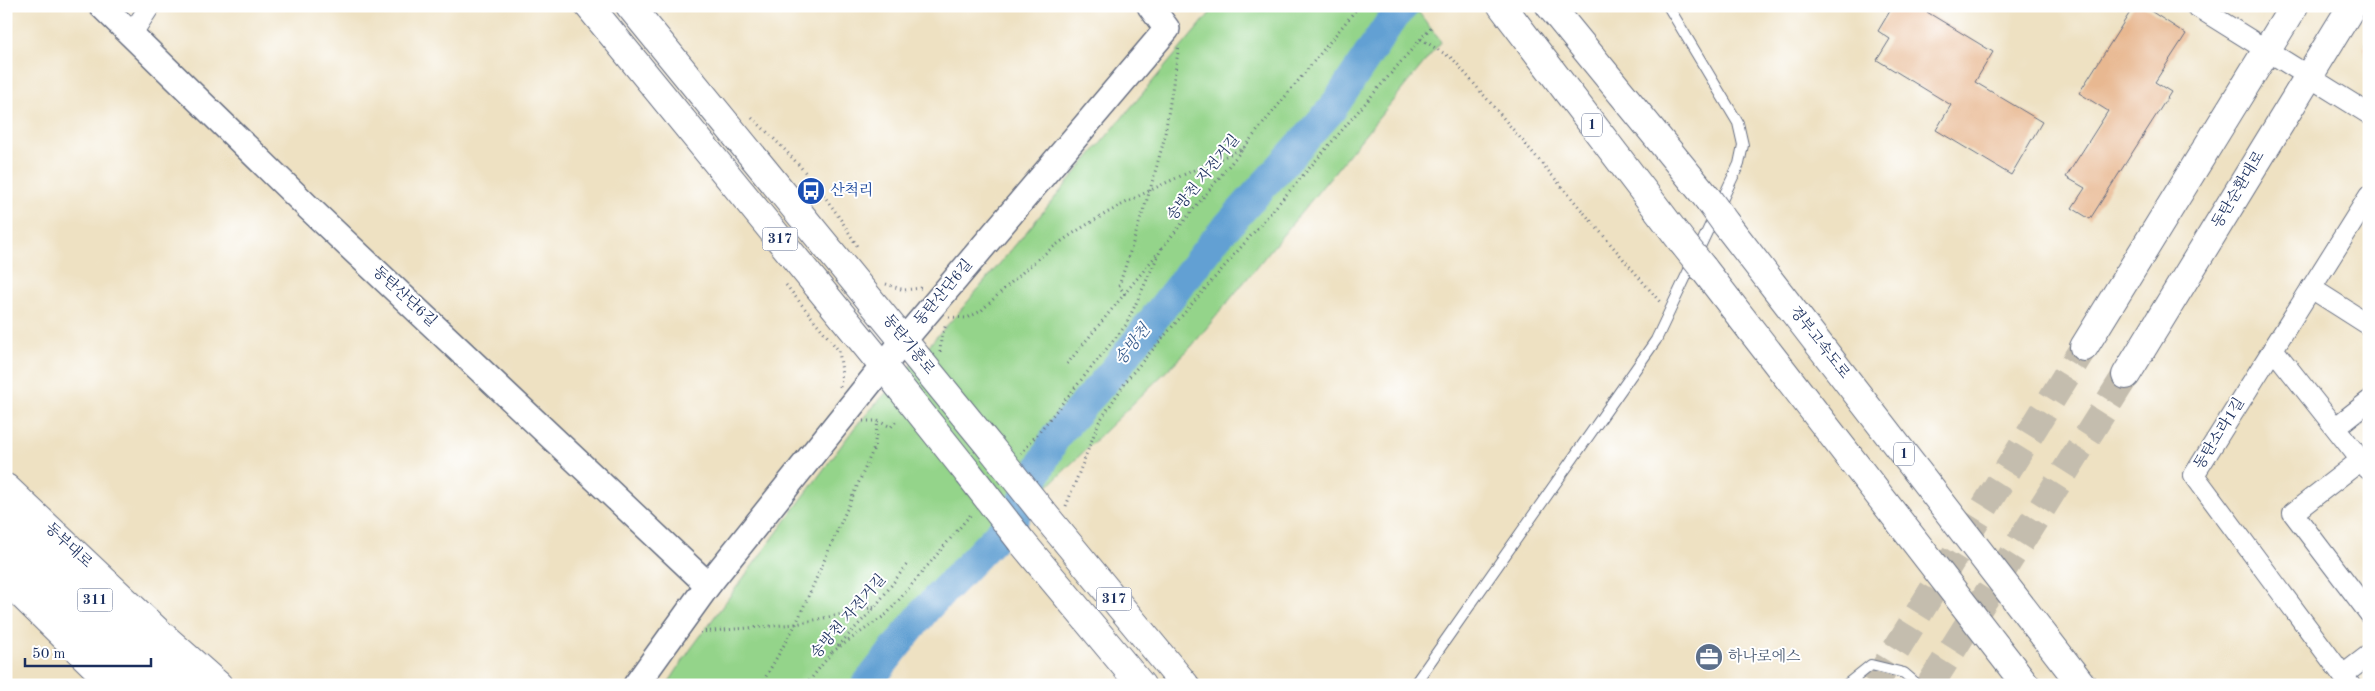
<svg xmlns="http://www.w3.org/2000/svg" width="2375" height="691" font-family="'Old Standard TT','Noto Serif KR',serif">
<rect width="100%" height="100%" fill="#fff"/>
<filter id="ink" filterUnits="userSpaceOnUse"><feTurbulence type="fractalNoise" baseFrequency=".02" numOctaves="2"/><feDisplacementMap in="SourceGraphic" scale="10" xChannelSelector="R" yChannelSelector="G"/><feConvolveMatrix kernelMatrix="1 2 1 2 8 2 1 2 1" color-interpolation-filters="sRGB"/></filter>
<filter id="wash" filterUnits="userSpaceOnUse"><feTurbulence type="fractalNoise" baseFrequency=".0096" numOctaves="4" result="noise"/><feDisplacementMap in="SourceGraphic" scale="20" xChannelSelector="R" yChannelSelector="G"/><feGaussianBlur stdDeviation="1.12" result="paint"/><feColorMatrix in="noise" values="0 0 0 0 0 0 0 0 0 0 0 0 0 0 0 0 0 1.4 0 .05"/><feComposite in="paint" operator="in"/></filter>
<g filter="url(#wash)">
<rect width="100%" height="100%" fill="#eee1c2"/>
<!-- green -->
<polygon fill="#94d48a" stroke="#588274" points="1216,6 1414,6 1441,42 1191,347 992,541 868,685 667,685 690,650 855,427 959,312"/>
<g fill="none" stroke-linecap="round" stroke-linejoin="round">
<!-- river -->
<polyline stroke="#62a0d3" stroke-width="30" points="866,685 927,608 1014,518 1056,436 1115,369 1213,242 1332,109 1394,16 1404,6"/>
</g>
<g id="blocks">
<!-- building -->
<g fill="#e8b891">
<polygon points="1893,6 1917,6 1993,52 1975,82 2042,122 2011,175 1936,130 1951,105 1877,60 1890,39 1878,31"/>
<polygon points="2134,6 2143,6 2186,34 2155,82 2171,92 2090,219 2072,208 2085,188 2066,177 2108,111 2079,93"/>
<polygon points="2369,40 2369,68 2368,68 2364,47"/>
</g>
</g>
</g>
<g filter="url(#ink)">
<use href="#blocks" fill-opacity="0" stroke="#656d81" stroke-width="1"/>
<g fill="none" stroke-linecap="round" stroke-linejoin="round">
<!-- secondary-tunnel -->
<g stroke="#c4bdae" stroke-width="28" stroke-dasharray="28 14" stroke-linecap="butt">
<polyline points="1874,685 2084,347"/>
<polyline points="1930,685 2126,375"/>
</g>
<defs>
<g id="service">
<polyline points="1414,685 1656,340 1739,164 1743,145 1738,123 1668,6"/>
<polyline points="1846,685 1871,665 1904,673 1918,685"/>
</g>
<g id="minor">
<polyline points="2196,6 2369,114"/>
<polyline points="131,35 150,6"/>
<polyline points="2311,288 2369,325"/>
<polyline points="2273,349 2368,469"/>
<polyline points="2336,427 2369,401"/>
<polyline points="2361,460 2293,513 2369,613"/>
<polyline points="2343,675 2369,655"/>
<polyline points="2350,685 2194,475 2369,196"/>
</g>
<g id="tertiary">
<polyline points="102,6 309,208 708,585"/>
<polyline points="636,685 708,585 904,340 1167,29 1150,6"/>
</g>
<g id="secondary">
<polyline points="2084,347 2294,6"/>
<polyline points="2126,375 2352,6"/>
</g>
<g id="primary">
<polyline points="589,6 883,366 969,474"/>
<polyline points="630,6 991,448"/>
<polyline points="6,488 157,631 218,685"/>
<polyline points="1043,513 1185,685"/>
<polyline points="1021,541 1141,685"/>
<polyline points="6,579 114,685"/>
</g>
<g id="trunk">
<polyline points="6,515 185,685"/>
<polyline points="6,547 153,685"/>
</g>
<g id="motorway">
<polyline points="1502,6 1683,243"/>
<polyline points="1550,6 1708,199"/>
<polyline points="1726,224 2082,685"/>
<polyline points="1703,268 2026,685"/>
</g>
</defs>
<!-- service casing -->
<use href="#service" stroke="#656d81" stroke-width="12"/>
<!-- minor casing -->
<use href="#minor" stroke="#656d81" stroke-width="22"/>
<!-- tertiary casing -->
<use href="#tertiary" stroke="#656d81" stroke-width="28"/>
<!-- secondary casing -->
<use href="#secondary" stroke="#656d81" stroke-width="30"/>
<!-- primary casing -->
<use href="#primary" stroke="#656d81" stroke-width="30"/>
<!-- trunk casing -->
<use href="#trunk" stroke="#656d81" stroke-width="30"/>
<!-- motorway casing -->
<use href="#motorway" stroke="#656d81" stroke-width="30"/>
<!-- path -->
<g stroke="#656d81" stroke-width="3" stroke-dasharray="1 4" stroke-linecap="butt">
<polyline points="562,6 567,13"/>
<polyline points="1421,39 1453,59 1660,302"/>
<path d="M 752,118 C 794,156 830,198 858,248"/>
<polyline points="1162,248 1359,6"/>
<polyline points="886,284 904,290 921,288"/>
<polyline points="786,285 839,351 842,371 840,387"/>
<polyline points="1125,294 1119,286 1150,190 1164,140 1179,46"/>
<path d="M 949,317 L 967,318 L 981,311 C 1004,289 1027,267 1052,248 C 1111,205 1178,177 1244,148"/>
<polyline points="940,352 941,339 946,324"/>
<polyline points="1067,364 1158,253"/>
<polyline points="863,421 878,421 891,427 898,419"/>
<polyline points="1021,454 1126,325 1162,247"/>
<polyline points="1066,506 1099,422 1129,377 1431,27"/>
<polyline points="700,632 796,624 875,607"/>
<polyline points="838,646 875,607 908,563"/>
<polyline points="832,652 887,614 972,513"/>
<polyline points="761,685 796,624 874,448 878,421"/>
<polyline points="806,685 833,651"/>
</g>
<!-- service -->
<use href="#service" stroke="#fff" stroke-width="10"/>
<!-- minor -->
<use href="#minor" stroke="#fff" stroke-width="20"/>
<!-- tertiary -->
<use href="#tertiary" stroke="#fff" stroke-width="25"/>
<!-- secondary -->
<use href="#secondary" stroke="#fff" stroke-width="28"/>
<!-- primary -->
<use href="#primary" stroke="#fff" stroke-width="28"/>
<!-- trunk -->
<use href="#trunk" stroke="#fff" stroke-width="28"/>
<!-- motorway -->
<use href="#motorway" stroke="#fff" stroke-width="28"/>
<defs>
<g id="primary-bridge">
<polyline points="991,448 1043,513"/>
<polyline points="969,474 1021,541"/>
</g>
<g id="motorway-bridge">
<polyline points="1708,199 1726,224"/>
<polyline points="1683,243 1703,268"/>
</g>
</defs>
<!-- primary-bridge casing -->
<use href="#primary-bridge" stroke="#656d81" stroke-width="30" stroke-linecap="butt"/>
<!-- motorway-bridge casing -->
<use href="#motorway-bridge" stroke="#656d81" stroke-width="30" stroke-linecap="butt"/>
<!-- primary-bridge -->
<use href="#primary-bridge" stroke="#fff" stroke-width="28"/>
<!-- motorway-bridge -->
<use href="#motorway-bridge" stroke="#fff" stroke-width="28"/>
</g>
</g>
<!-- icons -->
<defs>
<symbol id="bus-disc" viewBox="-11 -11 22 22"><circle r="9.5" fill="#1a4fb4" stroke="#fff"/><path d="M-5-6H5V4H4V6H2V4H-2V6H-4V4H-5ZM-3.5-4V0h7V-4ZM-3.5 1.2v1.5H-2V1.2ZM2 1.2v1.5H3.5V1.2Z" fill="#fff"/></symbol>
<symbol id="office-disc" viewBox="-11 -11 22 22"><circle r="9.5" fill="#5c6f8a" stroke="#fff"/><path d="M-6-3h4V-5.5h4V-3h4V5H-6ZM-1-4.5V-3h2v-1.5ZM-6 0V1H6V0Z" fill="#fff"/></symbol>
</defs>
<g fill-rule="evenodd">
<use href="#bus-disc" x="795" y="175" width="32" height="32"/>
<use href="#office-disc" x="1693" y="641" width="32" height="32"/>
</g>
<g text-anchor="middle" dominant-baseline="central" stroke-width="4" stroke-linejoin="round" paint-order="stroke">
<!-- shield labels -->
<g fill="#fff" stroke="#5f6d8e" stroke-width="1">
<rect x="1582" y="113.5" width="20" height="23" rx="4"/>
<rect x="762.5" y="227.5" width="35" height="23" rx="4"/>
<rect x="1894" y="442.5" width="20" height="23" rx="4"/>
<rect x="1096.5" y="587.5" width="35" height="23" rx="4"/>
<rect x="77.5" y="588.5" width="35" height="23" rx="4"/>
</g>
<g font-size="14" font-weight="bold" fill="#1b2f5e">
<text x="1592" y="125">1</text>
<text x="780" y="239">317</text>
<text x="1904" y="454">1</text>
<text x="1114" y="599">317</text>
<text x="95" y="600">311</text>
</g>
<!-- street labels -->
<g font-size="15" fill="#1b2f5e" stroke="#fff">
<text transform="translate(1204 178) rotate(-51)">송방천 자전거길</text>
<text transform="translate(2239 190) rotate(-59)">동탄순환대로</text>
<text transform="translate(944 293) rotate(-50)">동탄산단6길</text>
<text transform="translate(404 297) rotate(43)">동탄산단6길</text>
<text transform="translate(1819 343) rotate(52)">경부고속도로</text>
<text transform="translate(908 345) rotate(51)">동탄기흥로</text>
<text transform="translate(2220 434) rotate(-58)">동탄소라1길</text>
<text transform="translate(68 546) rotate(43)">동부대로</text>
<text transform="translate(849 617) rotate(-49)">송방천 자전거길</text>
</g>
<!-- transit labels -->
<g font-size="15" fill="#164399" stroke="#fff" text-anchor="start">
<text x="830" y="191">산척리</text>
</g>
<!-- service labels -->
<g font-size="15" fill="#4e5e75" stroke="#fff" text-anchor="start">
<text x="1728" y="657">하나로에스</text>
</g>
<!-- water labels -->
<g font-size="16" font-style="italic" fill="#375c8d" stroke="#fff">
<text transform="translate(1133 345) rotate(-52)">송방천</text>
</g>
</g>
<!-- margin -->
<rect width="2375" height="691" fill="none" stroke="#fff" stroke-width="25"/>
<!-- scale -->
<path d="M25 658v8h126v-8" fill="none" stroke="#1b2f5e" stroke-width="2.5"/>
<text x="32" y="658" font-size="15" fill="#1b2f5e" stroke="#ffffff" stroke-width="4" paint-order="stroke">50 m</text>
</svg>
